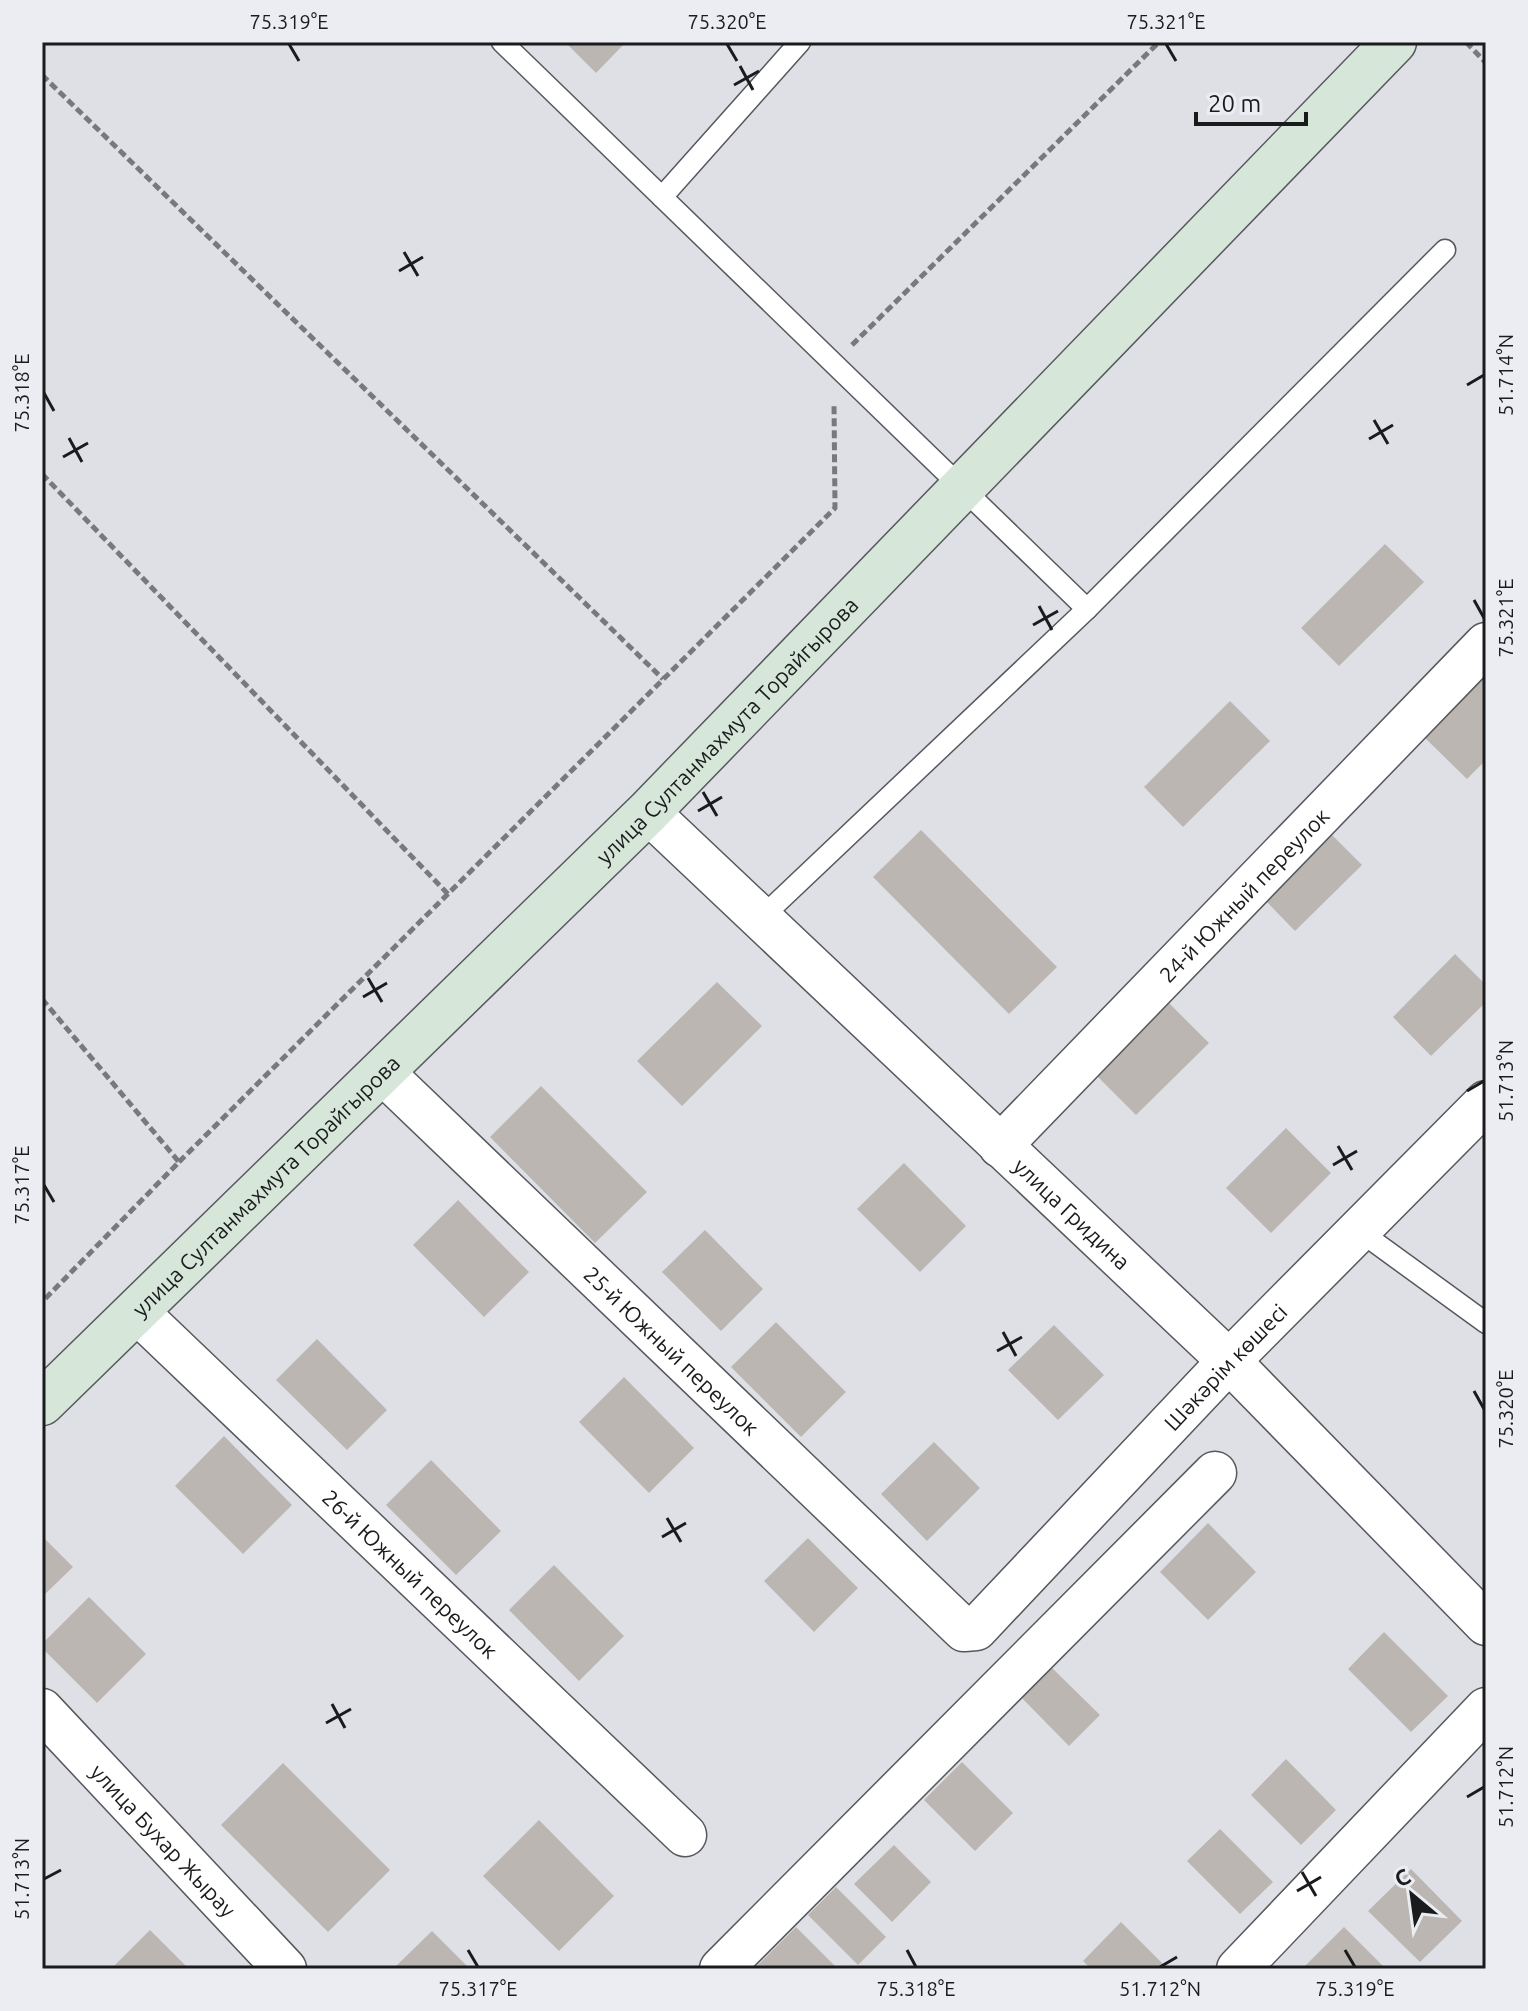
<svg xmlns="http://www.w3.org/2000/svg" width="1528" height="2011" font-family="Ubuntu,sans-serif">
<rect width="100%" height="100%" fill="#dfe0e6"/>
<!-- building -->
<g fill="#bbb6b2">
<polygon points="565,42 626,42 596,73"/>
<polygon points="1385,544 1424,582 1339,666 1301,628"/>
<polygon points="1486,672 1486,760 1467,779 1422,735"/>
<polygon points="1230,701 1270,741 1183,827 1144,787"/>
<polygon points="1326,829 1362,865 1295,931 1260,895"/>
<polygon points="921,830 1057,967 1009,1014 873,877"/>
<polygon points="1455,954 1486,985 1486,1002 1431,1056 1393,1017"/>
<polygon points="717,982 762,1026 682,1106 637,1061"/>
<polygon points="1169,1003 1209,1043 1136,1115 1096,1075"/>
<polygon points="541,1086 647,1192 595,1243 490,1137"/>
<polygon points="1286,1128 1331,1173 1271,1233 1226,1188"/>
<polygon points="904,1163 966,1226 920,1272 857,1209"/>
<polygon points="458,1200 529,1272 484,1317 413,1245"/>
<polygon points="705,1230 763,1289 721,1331 662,1272"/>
<polygon points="776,1322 846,1392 801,1437 731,1367"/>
<polygon points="1054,1325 1104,1375 1058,1420 1008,1370"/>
<polygon points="317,1339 387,1410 347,1450 276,1380"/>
<polygon points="624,1377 694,1448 649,1493 579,1422"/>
<polygon points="224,1436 292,1505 243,1554 175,1486"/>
<polygon points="934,1442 980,1488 927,1541 881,1494"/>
<polygon points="431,1460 501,1531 456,1575 386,1505"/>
<polygon points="1208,1523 1256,1572 1208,1620 1160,1572"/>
<polygon points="42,1536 73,1567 42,1597"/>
<polygon points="808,1538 858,1588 814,1632 764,1581"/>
<polygon points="554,1565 624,1636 579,1681 509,1610"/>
<polygon points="89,1597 146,1654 97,1703 42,1648 42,1644"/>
<polygon points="1384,1632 1448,1696 1411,1732 1348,1669"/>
<polygon points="1048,1664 1100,1715 1069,1746 1018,1694"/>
<polygon points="1286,1759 1336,1810 1301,1845 1251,1795"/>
<polygon points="962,1762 1013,1813 975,1851 924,1800"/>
<polygon points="283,1763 390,1870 328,1932 221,1825"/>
<polygon points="539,1820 614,1896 559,1951 483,1876"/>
<polygon points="1220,1829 1273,1882 1240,1914 1187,1861"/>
<polygon points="894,1845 931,1882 892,1922 854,1884"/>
<polygon points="1411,1869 1462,1921 1420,1962 1368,1911"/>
<polygon points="836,1887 886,1937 858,1965 808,1915"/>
<polygon points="1121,1922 1168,1969 1091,1969 1083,1961"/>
<polygon points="796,1927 838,1969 754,1969"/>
<polygon points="1344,1927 1386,1969 1302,1969"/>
<polygon points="150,1930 189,1969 115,1969 113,1967"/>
<polygon points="432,1931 470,1969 393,1969"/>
</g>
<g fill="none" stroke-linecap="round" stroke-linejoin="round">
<defs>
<g id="service">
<polyline points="502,42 1087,609"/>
<polyline points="662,197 800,42"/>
<polyline points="760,919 1087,609 1445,250"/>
<polyline points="1358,1230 1486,1323"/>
</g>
<g id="minor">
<path id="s1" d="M 648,812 L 1229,1361 L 1486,1624"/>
<path id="s2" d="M 382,1072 L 964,1630 L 976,1629 L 1229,1361 L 1486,1102"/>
<path id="s3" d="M 1000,1146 L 1486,644"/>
<path id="s4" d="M 136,1311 L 685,1835"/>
<path id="s5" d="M 42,1710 L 285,1969"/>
<polyline points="721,1969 1215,1473"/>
<polyline points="1238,1969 1486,1709"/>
</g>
<g id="secondary">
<path id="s6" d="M 42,1403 L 648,812 L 1394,42"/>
</g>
</defs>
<!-- service casing -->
<use href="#service" stroke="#56585d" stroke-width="23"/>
<!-- minor casing -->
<use href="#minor" stroke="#56585d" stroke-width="45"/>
<!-- secondary casing -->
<use href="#secondary" stroke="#56585d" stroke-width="47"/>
<!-- path -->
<g stroke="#78797d" stroke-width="5" stroke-dasharray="8 4" stroke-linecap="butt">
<polyline points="1466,42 1486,63"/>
<polyline points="42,75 663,679"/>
<polyline points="852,345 1159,42"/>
<polyline points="42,474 448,894"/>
<polyline points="42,999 179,1162 42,1302"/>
<polyline points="179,1162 835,508 834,403"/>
</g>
<!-- service -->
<use href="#service" stroke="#fff" stroke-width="20"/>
<!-- minor -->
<use href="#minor" stroke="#fff" stroke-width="42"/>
<!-- secondary -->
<use href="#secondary" stroke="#d6e7d9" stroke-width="44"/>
</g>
<!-- ticks -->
<path fill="none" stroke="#1a1b1d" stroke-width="3" d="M 289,44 L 299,61M 727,44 L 737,61M 1166,44 L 1176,61M 740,66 L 753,90M 734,85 L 759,71M 404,252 L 418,276M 399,271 L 423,257M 1467,385 L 1484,375M 44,393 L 54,411M 1374,420 L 1388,444M 69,438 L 82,462M 1369,439 L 1393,425M 63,457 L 88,443M 1474,600 L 1484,618M 1039,606 L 1052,630M 1033,625 L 1058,611M 703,792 L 717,816M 698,811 L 722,797M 368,978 L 382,1002M 363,997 L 387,983M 1467,1091 L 1484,1081M 1338,1146 L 1352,1170M 1333,1165 L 1357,1151M 44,1185 L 54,1202M 1003,1332 L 1016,1356M 997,1351 L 1022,1337M 1474,1391 L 1484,1409M 667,1518 L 681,1542M 662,1537 L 686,1523M 332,1704 L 345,1728M 326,1723 L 351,1709M 1467,1797 L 1484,1787M 1302,1872 L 1316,1896M 44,1879 L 61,1870M 1297,1891 L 1321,1877M 468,1950 L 478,1967M 907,1950 L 916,1967M 1345,1950 L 1355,1967M 1160,1967 L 1177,1957"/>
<g text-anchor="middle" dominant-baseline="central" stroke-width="6" stroke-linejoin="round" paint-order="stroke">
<!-- street labels -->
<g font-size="22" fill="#1a1b1d" stroke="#ecedf3">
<text stroke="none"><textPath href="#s6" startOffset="960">улица Султанмахмута Торайгырова</textPath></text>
<text stroke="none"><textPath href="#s3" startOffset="350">24-й Южный переулок</textPath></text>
<text stroke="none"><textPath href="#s6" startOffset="312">улица Султанмахмута Торайгырова</textPath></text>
<text stroke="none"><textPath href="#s1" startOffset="584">улица Гридина</textPath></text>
<text stroke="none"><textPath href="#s2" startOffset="402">25-й Южный переулок</textPath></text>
<text stroke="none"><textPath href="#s2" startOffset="1180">Шәкәрім көшесі</textPath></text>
<text stroke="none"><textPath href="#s4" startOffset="380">26-й Южный переулок</textPath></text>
<text stroke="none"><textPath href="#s5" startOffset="178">улица Бухар Жырау</textPath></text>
</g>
</g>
<!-- border -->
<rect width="1528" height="2011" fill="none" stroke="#ecedf3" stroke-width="88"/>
<!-- north arrow -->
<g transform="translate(1412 1895) rotate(331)" stroke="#ecedf3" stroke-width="6" paint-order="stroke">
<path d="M0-6L14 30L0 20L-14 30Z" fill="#1a1b1d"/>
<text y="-12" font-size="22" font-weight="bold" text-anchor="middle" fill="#1a1b1d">С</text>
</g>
<!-- scale -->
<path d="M1196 112v12h110v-12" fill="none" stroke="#1a1b1d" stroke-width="4"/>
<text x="1208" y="112" font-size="24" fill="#1a1b1d" stroke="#ecedf3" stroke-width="6" paint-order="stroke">20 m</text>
<rect x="44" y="44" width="1440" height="1923" fill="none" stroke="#1a1b1d" stroke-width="3"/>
<g font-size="20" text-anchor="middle" fill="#1a1b1d">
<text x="289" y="29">75.319°E</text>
<text x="727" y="29">75.320°E</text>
<text x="1166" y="29">75.321°E</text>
<text transform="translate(1506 375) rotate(-90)" y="7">51.714°N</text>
<text transform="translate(22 393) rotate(-90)" y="7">75.318°E</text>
<text transform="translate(1506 618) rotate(-90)" y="7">75.321°E</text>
<text transform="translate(1506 1081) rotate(-90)" y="7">51.713°N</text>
<text transform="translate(22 1185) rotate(-90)" y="7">75.317°E</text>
<text transform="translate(1506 1409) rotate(-90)" y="7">75.320°E</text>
<text transform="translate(1506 1787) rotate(-90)" y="7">51.712°N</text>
<text transform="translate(22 1879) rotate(-90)" y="7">51.713°N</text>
<text x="478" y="1996">75.317°E</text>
<text x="916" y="1996">75.318°E</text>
<text x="1160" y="1996">51.712°N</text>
<text x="1355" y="1996">75.319°E</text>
</g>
</svg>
